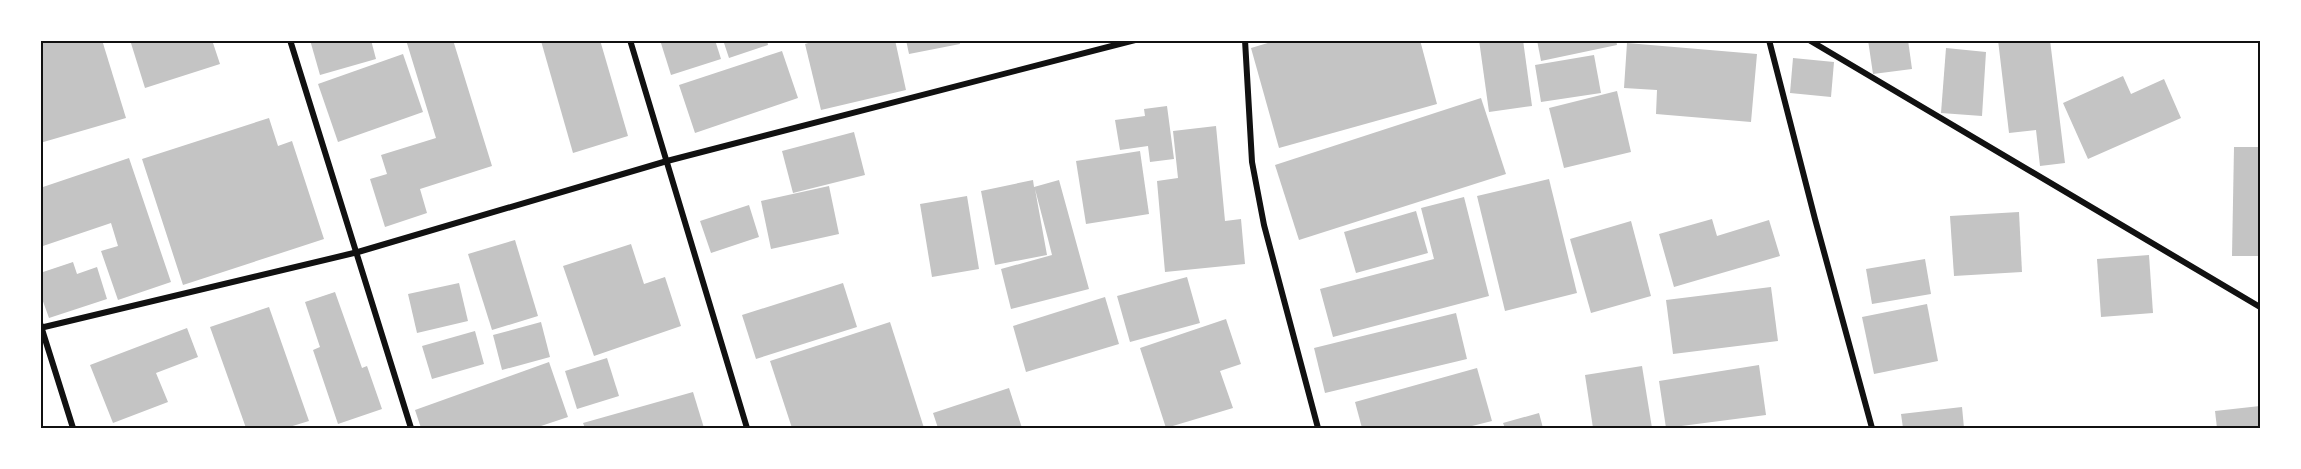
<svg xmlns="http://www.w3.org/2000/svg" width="2301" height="469" font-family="Commissioner,sans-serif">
<rect width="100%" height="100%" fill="#fff"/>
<!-- building -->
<g fill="#c4c4c4">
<polygon points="40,40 102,40 126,118 40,143"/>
<polygon points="130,40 212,40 220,64 145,88"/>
<polygon points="310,40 371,40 376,59 320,75"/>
<polygon points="406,40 453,40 492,166 420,189 427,213 385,227 370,179 387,174 381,155 436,138"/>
<polygon points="600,40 628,136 573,153 541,41"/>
<polygon points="660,40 715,40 721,59 671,75"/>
<polygon points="723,40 767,40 768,45 729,58"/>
<polygon points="818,40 895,40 906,90 821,110 805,44"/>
<polygon points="906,40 959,40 960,44 909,54"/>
<polygon points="1278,40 1420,40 1437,104 1279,148 1251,48"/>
<polygon points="1479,40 1523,40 1532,106 1489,112"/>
<polygon points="1537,40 1616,40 1617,45 1541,61"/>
<polygon points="1868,40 1908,40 1912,69 1873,74"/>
<polygon points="1998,40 2050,40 2065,163 2040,166 2036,130 2009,133"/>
<polygon points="1627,43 1757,54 1751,122 1656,114 1657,90 1624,88"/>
<polygon points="1946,48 1986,52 1982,116 1941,113"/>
<polygon points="782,51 798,98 695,133 679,85"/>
<polygon points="403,54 423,112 338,142 318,84"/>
<polygon points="1594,55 1601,93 1541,102 1535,65"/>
<polygon points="1793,58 1834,62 1831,97 1790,93"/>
<polygon points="2123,76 2131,94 2164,79 2181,118 2088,159 2063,103"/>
<polygon points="1617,91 1631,152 1564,168 1549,108"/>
<polygon points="1481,98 1506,174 1299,240 1275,165"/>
<polygon points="1167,106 1174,159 1150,162 1148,146 1120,150 1115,120 1145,116 1144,109"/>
<polygon points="269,118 278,146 292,141 324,239 183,285 142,159"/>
<polygon points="1216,126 1225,221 1241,219 1245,264 1165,272 1157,181 1178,178 1173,131"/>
<polygon points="854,132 865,175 793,193 782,151"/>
<polygon points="2234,147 2260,147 2260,256 2232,256"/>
<polygon points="1140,151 1149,214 1086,224 1076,161"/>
<polygon points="129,158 171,282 118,300 101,251 118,246 111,223 40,247 40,188"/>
<polygon points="1549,179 1577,293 1505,311 1477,196"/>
<polygon points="1033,180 1034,187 1059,180 1089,289 1011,309 1001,269 1052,255 1048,239 1035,189 1047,255 995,265 981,191"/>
<polygon points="829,186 839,234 771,249 761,201"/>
<polygon points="967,196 979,269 932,277 920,204"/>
<polygon points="1464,197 1489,296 1333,337 1320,289 1434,259 1421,208"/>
<polygon points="749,205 759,237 711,253 700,221"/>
<polygon points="1416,211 1428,253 1356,273 1344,232"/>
<polygon points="2019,212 2022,272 1954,276 1950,216"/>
<polygon points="1712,219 1717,236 1769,220 1780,256 1674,287 1659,234"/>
<polygon points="1631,221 1651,296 1591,313 1570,239"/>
<polygon points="515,240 538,316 492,330 468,254"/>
<polygon points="631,244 644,284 665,277 681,326 594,356 563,266"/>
<polygon points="2149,255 2153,313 2101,317 2097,259"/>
<polygon points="1925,259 1931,294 1872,304 1866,269"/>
<polygon points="73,262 77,274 97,267 107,299 49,318 40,293 40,273"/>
<polygon points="1187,277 1200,323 1130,342 1117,296"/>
<polygon points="459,283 468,321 417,333 408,294"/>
<polygon points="843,283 857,327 756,359 742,315"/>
<polygon points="1771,287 1778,341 1673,354 1666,300"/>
<polygon points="335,292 362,368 367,366 382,409 338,424 313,350 320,347 305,302"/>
<polygon points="1105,297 1119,344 1026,372 1013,326"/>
<polygon points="1927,304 1938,361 1874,374 1862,317"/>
<polygon points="269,307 309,421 286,428 246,428 210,327"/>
<polygon points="1456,313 1467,359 1325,393 1314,348"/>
<polygon points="1226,319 1241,364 1220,371 1233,408 1166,428 1140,348"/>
<polygon points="541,322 550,357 502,370 493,335"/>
<polygon points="890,322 924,428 792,428 770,361"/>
<polygon points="187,328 198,357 156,373 168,402 113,423 90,365"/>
<polygon points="475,331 484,364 432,379 422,346"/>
<polygon points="607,358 619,396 577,409 565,371"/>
<polygon points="549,362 568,417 535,428 421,428 415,410"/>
<polygon points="1759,365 1766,415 1666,428 1659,381"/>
<polygon points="1642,366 1652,428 1593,428 1585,375"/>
<polygon points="1477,368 1492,421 1464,428 1362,428 1355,402"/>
<polygon points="1009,388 1022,428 938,428 933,413"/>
<polygon points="693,392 704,428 585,428 583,423"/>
<polygon points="2260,406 2260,428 2217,428 2215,411"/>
<polygon points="1962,407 1964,428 1903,428 1901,414"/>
<polygon points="1539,413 1543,428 1505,428 1503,423"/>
</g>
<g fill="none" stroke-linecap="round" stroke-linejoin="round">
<!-- minor -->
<g stroke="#111" stroke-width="6">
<polyline points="290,40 411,428"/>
<polyline points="630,40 747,428"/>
<polyline points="1245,40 1252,162 1264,225 1318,428"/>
<polyline points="1769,40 1815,219 1872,428"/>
<polyline points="1809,40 2260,307"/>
<polyline points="40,323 73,428"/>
<polyline points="40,328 358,252 667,161 1135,40"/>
</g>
</g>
<!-- border -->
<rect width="2301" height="469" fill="none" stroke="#ffffff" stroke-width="84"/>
<rect x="42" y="42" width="2217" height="385" fill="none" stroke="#111" stroke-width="2"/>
</svg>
